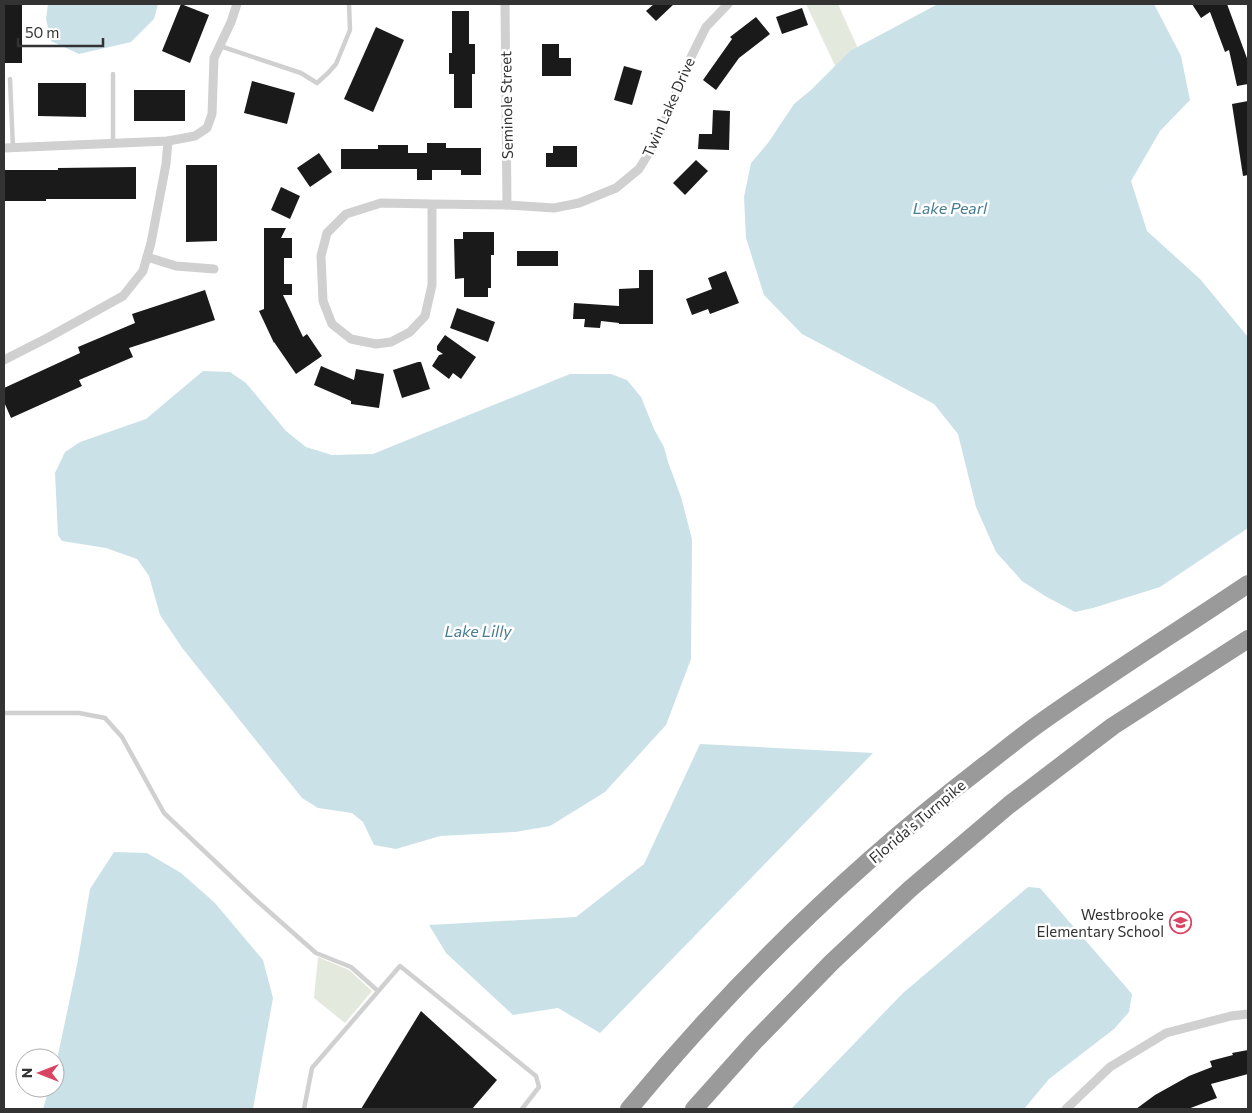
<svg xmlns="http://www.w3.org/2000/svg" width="1252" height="1113" font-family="Commissioner,sans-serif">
<rect width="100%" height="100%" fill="#fff"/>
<!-- green -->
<g fill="#e4e9dd">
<polygon points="806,4 838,4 873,82 848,93"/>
<polygon points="318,957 349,970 372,991 345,1023 314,998"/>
</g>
<!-- water -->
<g fill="#cbe1e8">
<polygon points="48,4 158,4 154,19 131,42 79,54 51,41 46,19"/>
<polygon points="938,4 1154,4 1181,56 1190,100 1160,131 1131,181 1147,231 1200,279 1248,337 1248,528 1160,587 1093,608 1075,612 1045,596 1022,581 996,552 976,507 958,434 934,404 802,334 764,295 746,238 744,197 751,163 768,143 794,104 811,90 850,51"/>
<polygon points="203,371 230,372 246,383 286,431 306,447 332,455 373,454 570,374 611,374 627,380 641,397 654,429 664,447 668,462 681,497 692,539 691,659 666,725 605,792 550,826 515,832 440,836 396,849 374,845 363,822 352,813 318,808 302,798 183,649 160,615 149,576 137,559 106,548 62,541 58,535 55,473 65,452 80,442 146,419"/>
<polygon points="700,744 873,753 600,1033 558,1008 513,1015 446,953 429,925 576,917 644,864"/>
<polygon points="114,852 147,853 181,873 215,903 263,960 273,998 253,1109 43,1109 49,1088 55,1088 55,1069 77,965 90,889"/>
<polygon points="1028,887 1040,888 1132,994 1129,1012 1114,1029 1049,1079 1024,1109 791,1109 903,993"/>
</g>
<!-- building -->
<g fill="#1a1a1a">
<rect x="4" y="4" width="18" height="59"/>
<polygon points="181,4 209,15 190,63 162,51"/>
<polygon points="654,4 674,4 656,21 646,11"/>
<polygon points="1192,4 1227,4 1248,61 1248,84 1237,86 1229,50 1225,52 1210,12 1201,18"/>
<polygon points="802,8 808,25 782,34 776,17"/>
<polygon points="452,11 469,11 469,44 475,44 475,74 472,74 472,108 454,108 454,74 449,74 449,53 452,53"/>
<polygon points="756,17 770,34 739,58 716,90 703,80 732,39 730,37"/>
<polygon points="376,27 404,40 373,112 344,99"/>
<polygon points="542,44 559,44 559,58 571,58 571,76 542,76"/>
<polygon points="624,66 642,71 632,105 614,100"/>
<polygon points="252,81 295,93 287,124 244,113"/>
<polygon points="38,83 86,83 86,117 38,116"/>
<rect x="134" y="90" width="51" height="31"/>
<polygon points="1248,101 1248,175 1243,176 1232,104"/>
<polygon points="713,110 730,111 729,150 698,149 699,134 712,134"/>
<polygon points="427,143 446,143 446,148 481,148 481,175 461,175 461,170 432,170 432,180 417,180 417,169 341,169 341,149 378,149 378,145 408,145 408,153 427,153"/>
<polygon points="553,146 577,146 577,167 546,167 546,153 553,153"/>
<polygon points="319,153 332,172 310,187 297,168"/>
<polygon points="696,160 708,171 685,195 673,183"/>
<polygon points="186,165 217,165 217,241 186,242"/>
<polygon points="136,167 136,199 46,199 46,201 4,201 4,170 58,170 58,168"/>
<polygon points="281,187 300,196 290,219 271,210"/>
<polygon points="264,228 286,228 281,238 292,238 292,258 284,258 284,284 292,284 292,295 283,295 303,337 307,334 322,356 296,374 274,342 274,343 259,311 264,309"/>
<polygon points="463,232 494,232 494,255 491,255 491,288 488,288 488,297 464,297 464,278 455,279 454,239 463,239"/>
<rect x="517" y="251" width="41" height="15"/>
<polygon points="639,270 653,270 653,324 619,324 619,323 601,321 600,328 584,327 585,319 573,319 574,303 619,306 619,289 639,288"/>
<polygon points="726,271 739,303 710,314 708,309 692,315 686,299 712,289 708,278"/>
<polygon points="205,290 215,320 129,348 133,357 79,380 82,386 11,418 4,402 4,388 80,353 78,347 135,323 132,314"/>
<polygon points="457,308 495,322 488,342 450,328"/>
<polygon points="445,335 476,357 461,379 453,373 449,379 432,366 439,355 443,354 437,350 437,346"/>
<polygon points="418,362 421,362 430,389 402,398 393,370"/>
<polygon points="321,366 354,380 356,369 384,374 379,408 351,404 351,401 314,385"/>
<polygon points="421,1011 497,1080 472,1109 361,1109"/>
<polygon points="1248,1050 1248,1074 1211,1084 1217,1098 1188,1109 1136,1109 1155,1095 1189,1076 1212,1067 1210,1061 1233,1055 1232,1053"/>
</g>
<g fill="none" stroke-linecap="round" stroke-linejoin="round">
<!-- service -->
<g stroke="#d0d0d0" stroke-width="4.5">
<polyline points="220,46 301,73 317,83 328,73 336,64 350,30 349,4"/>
<polyline points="113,74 113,143"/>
<polyline points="10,79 13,148"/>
<polyline points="4,713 79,713 105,718 122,737 164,813 256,900 316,953 351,967 378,991"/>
<polyline points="304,1109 312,1068 400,966 536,1076 539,1087 522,1109"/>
</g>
<!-- minor -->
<g stroke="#d0d0d0" stroke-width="9">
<polyline points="505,4 507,205"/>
<polyline points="4,148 168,141 195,136 207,128 212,114 214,58 231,22 237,4"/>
<polyline points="432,204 432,285 425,316 410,332 391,342 376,344 351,339 332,324 323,301 321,256 327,233 346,214 381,203 432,204 507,205 554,208 579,203 616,188 639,169 657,140 692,55 706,27 728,4"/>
<polyline points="147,257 176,266 214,269"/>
<polyline points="4,360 49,337 123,296 143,271 151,243 166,164 168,141"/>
<polyline points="1066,1109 1110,1067 1166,1033 1231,1016 1248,1014"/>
</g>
<!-- motorway -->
<g stroke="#9a9a9a" stroke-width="18">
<path d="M 629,1109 C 734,982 853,866 985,765 C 1002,752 1019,738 1037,725 C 1106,676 1178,631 1248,584"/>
<polyline points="694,1109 753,1043 832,962 910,889 1009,805 1113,726 1248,639"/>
</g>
</g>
<!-- icons -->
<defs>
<symbol id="school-ring" viewBox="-11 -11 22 22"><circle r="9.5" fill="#fff" stroke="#da4462" stroke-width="1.5"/><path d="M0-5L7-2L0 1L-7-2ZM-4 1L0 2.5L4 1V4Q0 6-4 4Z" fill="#da4462"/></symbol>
</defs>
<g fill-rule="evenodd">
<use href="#school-ring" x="1168" y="910" width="25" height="25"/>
</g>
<g text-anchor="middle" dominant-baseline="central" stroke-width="5" stroke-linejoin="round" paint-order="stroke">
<!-- street labels -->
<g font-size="15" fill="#333" stroke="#fff">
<text transform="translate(506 105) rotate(-91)">Seminole Street</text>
<text transform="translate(668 107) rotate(-66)">Twin Lake Drive</text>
<text transform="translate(917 821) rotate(-40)">Florida's Turnpike</text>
</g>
<!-- poi labels -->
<g font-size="15" fill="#333" stroke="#fff" text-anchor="end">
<text x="1164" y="914">Westbrooke<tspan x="1164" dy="17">Elementary School</tspan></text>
</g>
<!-- water labels -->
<g font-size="16" font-style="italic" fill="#457d91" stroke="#fff">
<text x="950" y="207">Lake Pearl</text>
<text x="478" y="630">Lake Lilly</text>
</g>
</g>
<!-- border -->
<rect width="1252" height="1113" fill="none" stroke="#333333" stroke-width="10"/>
<!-- north arrow -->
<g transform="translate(40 1073) rotate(270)"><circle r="24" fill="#ffffff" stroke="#adadad"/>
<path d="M0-4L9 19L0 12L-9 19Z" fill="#da4462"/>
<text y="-8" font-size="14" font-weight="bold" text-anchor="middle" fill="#333333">N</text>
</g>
<!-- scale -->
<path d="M18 38v8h85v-8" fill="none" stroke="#333333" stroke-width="2.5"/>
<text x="25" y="38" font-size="15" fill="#333333" stroke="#ffffff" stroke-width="4" paint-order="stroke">50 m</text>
</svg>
